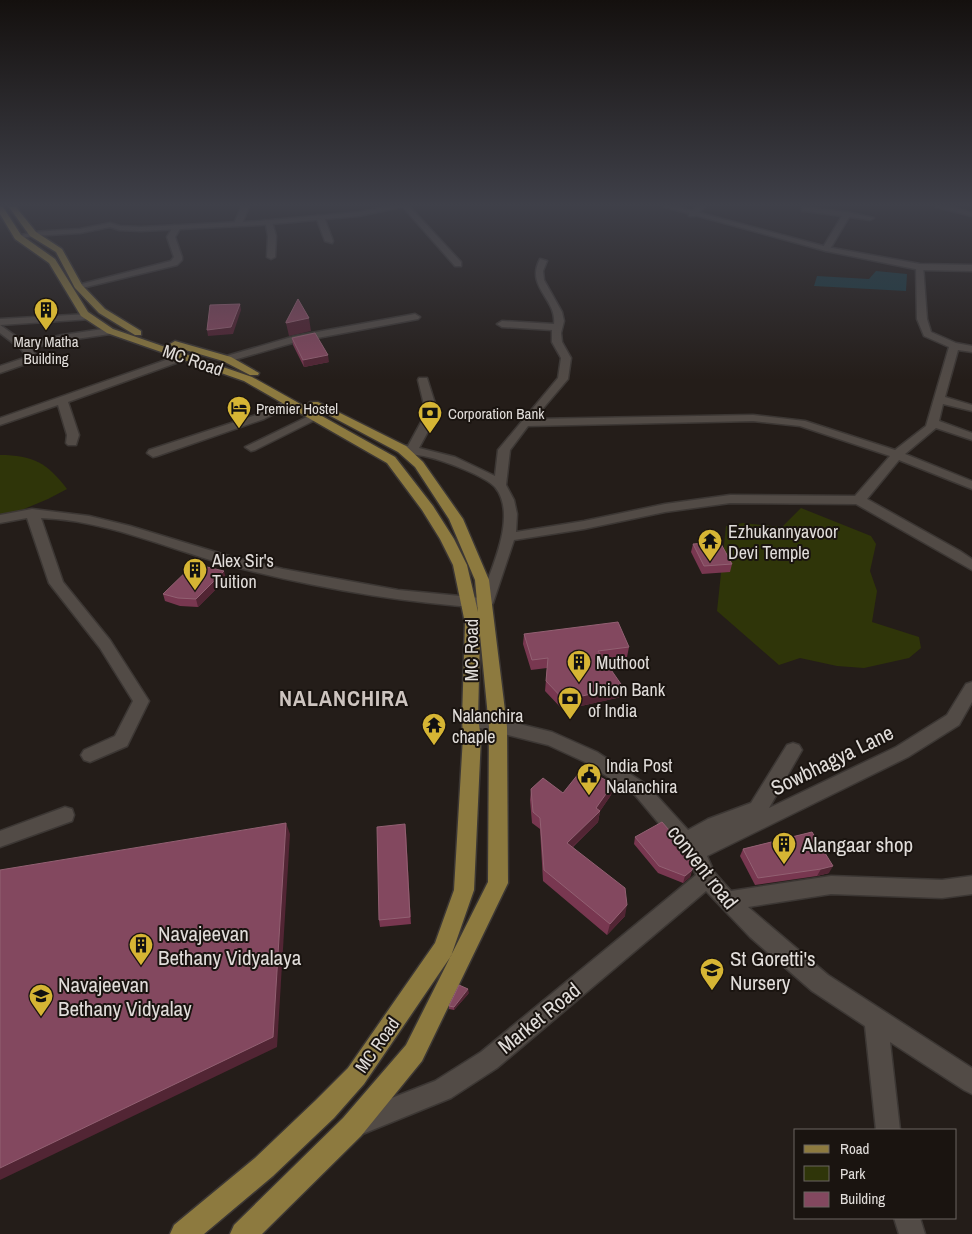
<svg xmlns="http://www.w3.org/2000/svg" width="972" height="1234" font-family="'Archivo Narrow',sans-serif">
<rect width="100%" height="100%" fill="#241d19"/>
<!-- green -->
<g fill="#2f3509">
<path d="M 0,455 C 33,455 47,463 67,489 L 48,499 L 0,519 Z"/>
<polygon points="801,508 871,536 876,544 870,571 877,591 872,622 919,637 921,648 909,658 864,668 837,666 800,658 779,665 717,611 726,526 743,523 782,527"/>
</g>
<!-- water -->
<polygon fill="#193b43" points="876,271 907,274 906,291 814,286 817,276 869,279"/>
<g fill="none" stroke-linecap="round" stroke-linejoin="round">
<defs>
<g id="minor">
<polygon points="241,207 249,207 242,224 238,226 234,224"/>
<polygon points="403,207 410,207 461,262 461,266 455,266"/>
<polygon points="697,207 705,207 695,216 689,216 689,212"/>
<polygon points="802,207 847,212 874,218 870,220 849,217 830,249 826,251 822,249 842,216 805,211 802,211"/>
<polygon points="936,207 951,207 972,212 972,216"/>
<polygon points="317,215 324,217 333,241 332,243 325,241 316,217"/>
<polygon points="265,220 272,222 276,236 275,257 271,259 267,257 268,236"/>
<polygon points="174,225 181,227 175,237 182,257 182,260 177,265 78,289 74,286 171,261 174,257 167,237"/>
<path d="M 540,259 L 547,261 L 543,271 L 544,280 L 562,312 L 564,321 L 561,333 L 562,342 L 571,358 L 568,379 L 534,419 L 753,415 L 805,421 L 895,450 L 926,426 L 949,347 L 924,336 L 917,319 L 916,267 L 923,265 L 927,319 L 931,332 L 956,343 L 972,346 L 972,352 L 958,350 L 945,397 L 972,405 L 972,411 L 943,404 L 939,421 L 972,433 L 972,440 L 936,428 L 905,454 L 972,481 L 972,489 L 899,460 L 867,499 L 960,551 L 972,559 L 972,570 L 856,504 L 730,503 L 665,512 L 584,529 L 514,540 L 493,603 L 491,606 L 486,608 C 398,602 310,587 224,564 C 164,547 104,520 41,518 L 63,582 L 110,640 L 149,701 L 127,746 L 90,762 L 84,760 L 81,755 L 84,750 L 115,736 L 133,701 L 100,648 L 49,583 L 27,518 L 0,523 L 0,515 L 32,509 L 89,516 L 130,526 L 232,557 L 283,569 L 398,590 L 481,598 C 491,569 518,515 495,487 C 485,476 447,462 432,458 C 421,455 409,454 398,452 L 396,449 L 402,445 L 408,446 L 426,413 L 418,380 L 419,378 L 427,378 L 438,413 L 419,448 L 455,457 L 495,476 L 498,450 L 558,378 L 561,358 L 552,342 L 552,330 L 502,327 L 497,324 L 502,321 L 554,324 C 557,299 525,287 540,259 ZM 753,421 L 800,426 L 890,456 L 855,496 L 730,495 L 665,504 L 584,521 L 516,532 L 517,514 L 514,500 L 506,485 L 510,450 L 528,426 Z"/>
<polygon points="88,314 93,317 91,319 0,325 0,319"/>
<polygon points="415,314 420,317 418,319 296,342 227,362 222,359 223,357 295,336"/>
<polygon points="0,325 27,344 62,335 110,328 115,331 110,334 62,341 31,348 38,358 37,360 0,373 0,366 27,357 21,349 0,333"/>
<polygon points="183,354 188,357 187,359 68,402 79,435 76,445 68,445 66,443 67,435 58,405 0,425 0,418"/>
<polygon points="290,399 295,402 294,404 264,419 157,456 153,457 147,453 149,450 256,415"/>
<polygon points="315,413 319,414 321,416 319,418 255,450 251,451 245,447"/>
<polygon points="972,682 972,702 959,725 908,757 707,856 714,872 731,891 831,876 942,880 972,876 972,894 942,898 831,894 748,907 828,975 972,1068 972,1094 964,1090 890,1042 900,1130 876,1130 865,1026 812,991 750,937 706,891 497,1068 451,1098 360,1135 351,1132 348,1123 351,1114 435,1081 481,1052 696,875 688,858 635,795 585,762 548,745 464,724 462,719 464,714 470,712 552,732 597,752 647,785 688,830 708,819 751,803 787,745 793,743 799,745 802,750 769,808 896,747 947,715 966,684"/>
<polygon points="65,807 72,809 74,815 72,821 0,847 0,831"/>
<polygon points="894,1218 920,1218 925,1234 899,1234"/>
</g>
<g id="tertiary">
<polygon points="384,207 401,207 359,216 260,225 141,231 119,230 110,227 80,233 33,236 18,239 14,237 33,232 80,229 110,223 120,226 141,227 260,221 359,212"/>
<polygon points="665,207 678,207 827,247 920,264 972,265 972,271 920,270 826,251"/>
</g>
<g id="primary">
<polygon points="0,207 3,207 21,235 55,259 88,312 113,329 252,377 395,457 433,506 454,539 467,565 478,612 475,580 449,519 415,467 398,452 308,404 310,402 318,402 406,446 423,462 463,519 489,580 507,727 508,883 422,1061 361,1136 262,1234 230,1234 234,1225 343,1118 406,1045 488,882 489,727 480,635 478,719 481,737 474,890 451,956 364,1084 334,1118 273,1176 204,1234 170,1234 174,1225 255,1158 316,1100 348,1068 435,943 454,890 463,737 462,719 465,623 453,565 440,539 422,510 387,463 244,381 107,333 81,316 49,263 15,239 0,214"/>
<polygon points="9,207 16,207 36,232 62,249 82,285 105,309 141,331 141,335 135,335 99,313 75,288 56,252 30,236"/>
<polygon points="175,341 231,357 259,373 258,375 250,375 223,361 172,346 170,344"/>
</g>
</defs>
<!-- minor casing -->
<use href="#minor" stroke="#3c3734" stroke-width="3"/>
<!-- tertiary casing -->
<use href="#tertiary" stroke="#3c3734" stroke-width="3"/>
<!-- primary casing -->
<use href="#primary" stroke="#3c3734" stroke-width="3"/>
<!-- minor -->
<use href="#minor" fill="#524b46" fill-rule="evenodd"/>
<!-- tertiary -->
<use href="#tertiary" fill="#524b46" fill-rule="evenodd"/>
<!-- primary -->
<use href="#primary" fill="#8d7a3f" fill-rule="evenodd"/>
</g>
<!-- wall -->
<g fill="#783750">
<polygon points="292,338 329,362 304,367 293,345"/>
<polygon points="693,544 732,564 730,572 702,574 691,552"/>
<polygon points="226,579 198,607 180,606 165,601 163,594"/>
<polygon points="524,634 629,647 627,657 605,660 621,697 563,710 545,691 547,668 531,670 523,644"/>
<polygon points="613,784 611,795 600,811 598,822 573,847 625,916 607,935 543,881 540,829 532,823 530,800 531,789 563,793"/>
<polygon points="406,832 411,924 380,927 379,920"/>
<polygon points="812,832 829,873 817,876 755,885 740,856 743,849"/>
<polygon points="635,837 694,864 690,877 683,883 658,873 634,844"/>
<polygon points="469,993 454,1010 449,1009 449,1006"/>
</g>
<!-- shaded-wall -->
<g fill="#522534">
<polygon points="240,304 241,310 233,334 208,336 207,330"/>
<polygon points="309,318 311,331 289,336 286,323"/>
<polygon points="328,355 329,362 304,367 303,360"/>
<polygon points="224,571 226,579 198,607 196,599"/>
<polygon points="623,687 621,697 563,710 564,700"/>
<polygon points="613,784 611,795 600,811 598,822 566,853 567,843 596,808"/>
<polygon points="286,823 290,834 277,1047 0,1180 0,1168"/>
<polygon points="405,824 406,832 411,924 410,917"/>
<polygon points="833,866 829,873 817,876 821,869"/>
<polygon points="692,870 690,877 683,883 685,876"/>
<polygon points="627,905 625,916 607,935 610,924"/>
<polygon points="468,989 469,993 454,1010 454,1007"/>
</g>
<!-- building -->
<g fill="#83485f" stroke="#926072">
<polygon points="298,299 309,318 286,323 286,322"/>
<polygon points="240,304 231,327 207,330 210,305"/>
<polygon points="315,333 328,355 303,360 292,338"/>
<polygon points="720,542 732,564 704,566 693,544"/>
<polygon points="194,564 224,571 196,599 178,598 163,594"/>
<polygon points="618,622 629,647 598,651 623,687 564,700 546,681 548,658 532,660 524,634"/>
<polygon points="583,768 613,784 596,808 600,811 567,843 625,888 627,905 610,924 544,870 540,818 533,812 531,789 543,778 563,793"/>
<polygon points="662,822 688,852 694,864 692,870 685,876 659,866 635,837"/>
<polygon points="286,823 273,1037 0,1168 0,870"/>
<polygon points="405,824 410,917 379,920 377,827"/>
<polygon points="812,832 833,866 821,869 758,878 743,849"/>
<polygon points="459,985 468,989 454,1007 449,1006"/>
</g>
<!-- sky -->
<linearGradient id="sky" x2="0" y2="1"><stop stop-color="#14100e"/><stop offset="0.54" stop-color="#3f4049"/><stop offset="1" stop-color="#3f4049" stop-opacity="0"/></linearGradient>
<rect width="972" height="380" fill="url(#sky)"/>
<!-- icons -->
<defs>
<symbol id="building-pin" viewBox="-11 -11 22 30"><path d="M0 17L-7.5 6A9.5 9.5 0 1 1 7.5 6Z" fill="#d6b534" stroke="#1a1410"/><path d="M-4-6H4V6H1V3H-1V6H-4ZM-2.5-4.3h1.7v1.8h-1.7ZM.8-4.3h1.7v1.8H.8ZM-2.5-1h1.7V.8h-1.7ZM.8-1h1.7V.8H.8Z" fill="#111"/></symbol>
<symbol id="hotel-pin" viewBox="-11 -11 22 30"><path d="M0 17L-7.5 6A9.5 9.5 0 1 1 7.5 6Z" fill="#d6b534" stroke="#1a1410"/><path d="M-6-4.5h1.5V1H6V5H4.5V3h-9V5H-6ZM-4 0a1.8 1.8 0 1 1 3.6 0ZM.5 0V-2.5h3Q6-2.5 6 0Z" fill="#111"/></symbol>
<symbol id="bank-pin" viewBox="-11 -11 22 30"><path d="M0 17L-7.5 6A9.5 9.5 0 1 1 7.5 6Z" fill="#d6b534" stroke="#1a1410"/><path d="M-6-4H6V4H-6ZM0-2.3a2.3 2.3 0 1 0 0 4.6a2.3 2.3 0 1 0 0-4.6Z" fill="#111"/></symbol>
<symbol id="temple-pin" viewBox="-11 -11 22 30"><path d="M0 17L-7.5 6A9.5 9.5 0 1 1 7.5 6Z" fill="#d6b534" stroke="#1a1410"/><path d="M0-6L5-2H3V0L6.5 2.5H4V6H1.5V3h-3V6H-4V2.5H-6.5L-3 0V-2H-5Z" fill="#111"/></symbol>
<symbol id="civic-pin" viewBox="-11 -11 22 30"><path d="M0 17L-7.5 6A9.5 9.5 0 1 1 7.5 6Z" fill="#d6b534" stroke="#1a1410"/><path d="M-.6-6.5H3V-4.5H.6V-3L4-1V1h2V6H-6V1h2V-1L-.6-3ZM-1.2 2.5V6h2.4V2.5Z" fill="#111"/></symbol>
<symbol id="school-pin" viewBox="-11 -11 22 30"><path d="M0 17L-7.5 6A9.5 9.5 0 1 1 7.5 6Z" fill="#d6b534" stroke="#1a1410"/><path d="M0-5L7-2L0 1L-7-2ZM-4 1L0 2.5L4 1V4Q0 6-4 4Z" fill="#111"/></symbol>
<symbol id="university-pin" viewBox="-11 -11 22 30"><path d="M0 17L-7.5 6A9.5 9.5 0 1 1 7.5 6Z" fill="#d6b534" stroke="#1a1410"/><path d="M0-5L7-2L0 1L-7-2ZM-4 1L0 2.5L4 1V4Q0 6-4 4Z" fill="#111"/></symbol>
</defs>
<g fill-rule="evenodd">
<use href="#building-pin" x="32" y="296" width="28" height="38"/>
<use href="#hotel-pin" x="225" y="394" width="28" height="38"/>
<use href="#bank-pin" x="416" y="399" width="28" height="38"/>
<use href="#temple-pin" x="696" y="527" width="28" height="38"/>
<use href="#building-pin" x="181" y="556" width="28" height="38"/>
<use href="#building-pin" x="565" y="648" width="28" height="38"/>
<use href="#bank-pin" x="556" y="685" width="28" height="38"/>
<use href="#temple-pin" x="420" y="711" width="28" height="38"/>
<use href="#civic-pin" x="575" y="761" width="28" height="38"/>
<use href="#building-pin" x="770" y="830" width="28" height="38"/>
<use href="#building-pin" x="127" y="931" width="28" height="38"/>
<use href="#school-pin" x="698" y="956" width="28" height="38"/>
<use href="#university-pin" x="27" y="982" width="28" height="38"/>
</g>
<g text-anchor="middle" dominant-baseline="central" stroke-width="4" stroke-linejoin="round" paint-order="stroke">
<!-- far-poi labels -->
<g font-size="15" fill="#e1ddda" stroke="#1a1410" text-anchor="start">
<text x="46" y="341" text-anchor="middle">Mary Matha<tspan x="46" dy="17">Building</tspan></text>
<text x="256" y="408">Premier Hostel</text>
<text x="448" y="413">Corporation Bank</text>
</g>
<!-- street labels -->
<g font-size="18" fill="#e1ddda" stroke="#1a1410">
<text transform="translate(193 360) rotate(19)">MC Road</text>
<text transform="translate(471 650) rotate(-90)">MC Road</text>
<text transform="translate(377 1045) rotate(-55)">MC Road</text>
</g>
<!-- poi labels -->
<g font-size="18" fill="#e1ddda" stroke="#1a1410" text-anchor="start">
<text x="728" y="531">Ezhukannyavoor<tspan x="728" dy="21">Devi Temple</tspan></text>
<text x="212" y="560">Alex Sir's<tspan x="212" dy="21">Tuition</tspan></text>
<text x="596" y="662">Muthoot</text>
<text x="588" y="689">Union Bank<tspan x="588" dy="21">of India</tspan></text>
<text x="452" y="715">Nalanchira<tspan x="452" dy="21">chaple</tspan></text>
<text x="606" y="765">India Post<tspan x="606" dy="21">Nalanchira</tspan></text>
</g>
<!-- near-street labels -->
<g font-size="21" fill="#e1ddda" stroke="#1a1410">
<text transform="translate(832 760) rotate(-26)">Sowbhagya Lane</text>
<text transform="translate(703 867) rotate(52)">convent road</text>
<text transform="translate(539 1018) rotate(-39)">Market Road</text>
</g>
<!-- near-poi labels -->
<g font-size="21" fill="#e1ddda" stroke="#1a1410" text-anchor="start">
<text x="802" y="844">Alangaar shop</text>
<text x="158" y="933">Navajeevan<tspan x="158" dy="24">Bethany Vidyalaya</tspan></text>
<text x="730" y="958">St Goretti's<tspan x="730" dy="24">Nursery</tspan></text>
<text x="58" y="984">Navajeevan<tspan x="58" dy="24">Bethany Vidyalay</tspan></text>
</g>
<!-- district labels -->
<g font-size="22" font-weight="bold" letter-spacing="1" fill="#cdc4bf" stroke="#1a1410">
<text x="344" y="698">NALANCHIRA</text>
</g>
</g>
<!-- legend -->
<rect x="794" y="1129" width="162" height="90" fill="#1a1410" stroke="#6a6461"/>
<rect x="804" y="1145" width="25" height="8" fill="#8d7a3f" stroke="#6a6461"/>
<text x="840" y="1154" font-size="15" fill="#e1ddda">Road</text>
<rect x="804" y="1166" width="25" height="15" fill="#2f3509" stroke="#6a6461"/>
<text x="840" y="1179" font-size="15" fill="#e1ddda">Park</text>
<rect x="804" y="1192" width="25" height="15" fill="#83485f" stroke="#6a6461"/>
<text x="840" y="1204" font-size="15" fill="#e1ddda">Building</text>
</svg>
